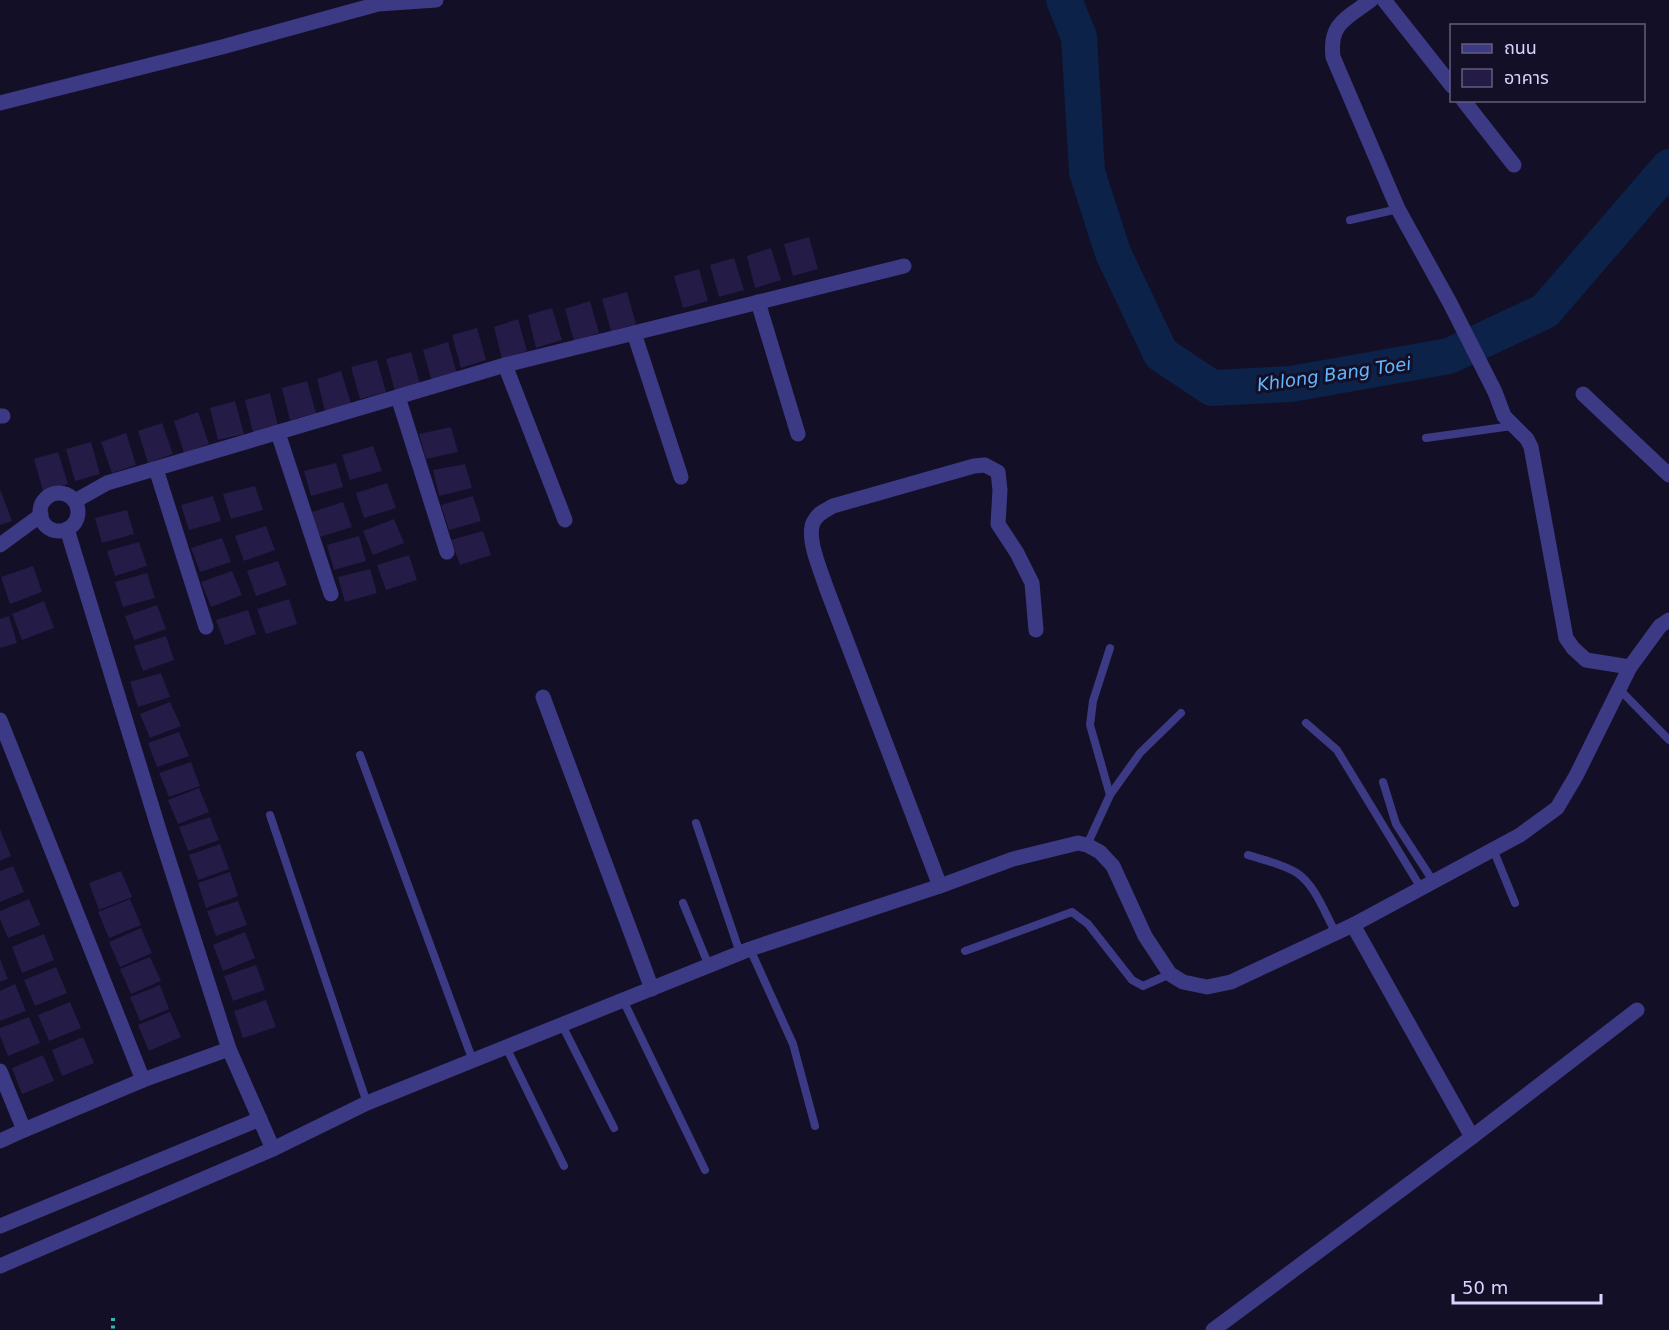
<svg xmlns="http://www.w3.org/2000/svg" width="1669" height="1330" font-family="'DejaVu Sans','Noto Sans Thai',sans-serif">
<rect width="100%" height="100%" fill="#130f26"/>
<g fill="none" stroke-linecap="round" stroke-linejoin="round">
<!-- river -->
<polyline stroke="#0c2248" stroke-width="36" points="1064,0 1079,37 1087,172 1113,253 1161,354 1212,388 1291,384 1449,356 1545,311 1669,167"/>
</g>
<!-- building -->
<g fill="#241b47">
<polygon points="809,237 818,269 793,276 784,244"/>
<polygon points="771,248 781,280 755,288 747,256"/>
<polygon points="734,258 744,290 719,297 710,265"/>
<polygon points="699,269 708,301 683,308 674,276"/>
<polygon points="627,292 636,324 611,331 602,299"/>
<polygon points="590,301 599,333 574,341 565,309"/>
<polygon points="552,308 562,340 536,348 528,315"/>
<polygon points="518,319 527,351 502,359 494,327"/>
<polygon points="477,328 486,360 461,368 452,335"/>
<polygon points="448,342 457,374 432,382 423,350"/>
<polygon points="411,352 420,384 395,391 386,359"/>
<polygon points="377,360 386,392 360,399 351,367"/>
<polygon points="341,371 351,403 325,411 317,379"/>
<polygon points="307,381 316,413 290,420 282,388"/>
<polygon points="270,393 278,426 253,433 245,400"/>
<polygon points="235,401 244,434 218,440 210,408"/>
<polygon points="198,412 209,444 184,453 174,421"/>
<polygon points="162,423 173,454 148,463 138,431"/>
<polygon points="451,427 458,452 426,459 419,434"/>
<polygon points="126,433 136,465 112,473 101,442"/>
<polygon points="91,442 100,474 75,481 66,449"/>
<polygon points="373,446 382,471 350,480 342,455"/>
<polygon points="58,452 68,484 43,491 34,459"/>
<polygon points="336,463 343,487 311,496 304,471"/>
<polygon points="465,464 472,488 439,496 433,470"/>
<polygon points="387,483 396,508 364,518 356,493"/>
<polygon points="255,486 263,510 231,519 223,494"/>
<polygon points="0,489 12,521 0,525"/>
<polygon points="213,496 221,521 189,530 181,505"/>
<polygon points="473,496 481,521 449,530 441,505"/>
<polygon points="343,502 352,527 320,537 312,512"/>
<polygon points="127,510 134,534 102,543 95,518"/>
<polygon points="394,519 404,543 373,555 363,531"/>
<polygon points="266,526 275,550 244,561 235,536"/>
<polygon points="483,531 491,555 460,565 451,540"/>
<polygon points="359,536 366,561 334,570 327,545"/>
<polygon points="222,538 231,562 200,572 191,548"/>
<polygon points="139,542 147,566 115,576 107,551"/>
<polygon points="409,555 417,580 386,590 377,565"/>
<polygon points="278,561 287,585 256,596 247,571"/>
<polygon points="33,566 42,592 10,604 1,577"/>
<polygon points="370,569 377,593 345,602 338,577"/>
<polygon points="232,571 242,595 211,607 201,582"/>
<polygon points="147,573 155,598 123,607 115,582"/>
<polygon points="289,599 297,624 266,634 257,609"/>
<polygon points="44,601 54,628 22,640 12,614"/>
<polygon points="157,605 166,629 134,640 125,616"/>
<polygon points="248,610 256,634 225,645 216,620"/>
<polygon points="9,616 17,643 0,648 0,619"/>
<polygon points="166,636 174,660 143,671 134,646"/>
<polygon points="161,673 170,697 138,707 130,682"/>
<polygon points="170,702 181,726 150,738 140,714"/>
<polygon points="179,732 189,756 157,767 148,743"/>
<polygon points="191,762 200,786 169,797 159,773"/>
<polygon points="199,788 209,812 178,824 168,800"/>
<polygon points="210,817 219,840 188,851 179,827"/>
<polygon points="0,829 11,856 0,861"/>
<polygon points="220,844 229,869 198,880 189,855"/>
<polygon points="13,866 24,892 0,902 0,871"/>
<polygon points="121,871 132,897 99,910 89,883"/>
<polygon points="230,872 238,896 206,908 198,883"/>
<polygon points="29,899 40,925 8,938 0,919 0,911"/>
<polygon points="130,899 141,925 109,938 98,912"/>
<polygon points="238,901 247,925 216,936 207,911"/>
<polygon points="141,928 152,953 120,967 109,942"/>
<polygon points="245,932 255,958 223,971 213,945"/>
<polygon points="44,934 54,960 22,973 12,947"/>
<polygon points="150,957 161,981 131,994 120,969"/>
<polygon points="0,959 8,979 0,982"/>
<polygon points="256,965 265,990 233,1001 224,976"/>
<polygon points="56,967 67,993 35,1006 24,980"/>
<polygon points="15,984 26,1011 0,1021 0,991"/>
<polygon points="160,985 169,1009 140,1021 130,997"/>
<polygon points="266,1000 276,1027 243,1038 234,1011"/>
<polygon points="70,1002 81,1028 49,1041 38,1015"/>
<polygon points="170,1012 181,1037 149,1051 138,1025"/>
<polygon points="29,1017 40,1043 8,1056 0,1036 0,1028"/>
<polygon points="83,1037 94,1063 62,1076 52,1050"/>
<polygon points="43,1055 54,1081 22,1094 12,1068"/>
</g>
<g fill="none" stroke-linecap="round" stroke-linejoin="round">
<!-- path -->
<polyline stroke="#2fb8b0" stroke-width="4" stroke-dasharray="3 4.5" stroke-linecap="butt" points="113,1318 113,1330"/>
<!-- service -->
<g stroke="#3d3a85" stroke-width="8">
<polyline points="1350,220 1398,209"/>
<polyline points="1426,438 1512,426"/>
<polyline points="1619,689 1669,740"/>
<polyline points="1306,723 1337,750 1421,888"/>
<polyline points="360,755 473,1061"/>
<polyline points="1383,782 1396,824 1433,881"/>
<polyline points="1110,795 1090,725 1093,701 1110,648"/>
<polyline points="270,815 367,1103"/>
<polyline points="696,823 740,953"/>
<polyline points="1087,845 1110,795 1140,753 1181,713"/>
<polyline points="1493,849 1515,903"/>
<path d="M 1248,855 C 1264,860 1283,864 1297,873 C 1316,886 1325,914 1336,933"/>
<polyline points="683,903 709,966"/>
<polyline points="750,949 793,1044 815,1126"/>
<polyline points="965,951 1072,912 1088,924 1132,980 1143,986 1170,974"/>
<polyline points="623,1000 705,1170"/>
<polyline points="562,1025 614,1128"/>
<polyline points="506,1047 564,1166"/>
</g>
<!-- minor -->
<g stroke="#3d3a85" stroke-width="15">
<path d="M 1371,0 C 1346,19 1329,23 1333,57 L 1398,209 L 1450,303 L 1495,392 L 1504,416 L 1527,439 L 1531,447 L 1566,638 L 1573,648 L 1586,660 L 1630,667"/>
<polyline points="1384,0 1452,86"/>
<polyline points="1463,100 1514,165"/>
<polyline points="0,103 222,47 378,4 436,0"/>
<polyline points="758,302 798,434"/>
<polyline points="634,333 681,477"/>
<polyline points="505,365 565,520"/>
<polyline points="1583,394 1669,475"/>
<polyline points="398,397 447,552"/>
<polyline points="0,416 3,416"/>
<polyline points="278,433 331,594"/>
<polyline points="156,469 206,627"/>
<circle cx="59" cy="512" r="19"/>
<polyline points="75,501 107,483 505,365 904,266"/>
<polyline points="67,529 159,830 229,1049 273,1149"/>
<polyline points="0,545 41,515"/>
<polyline points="543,697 652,989"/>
<polyline points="0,720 143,1080"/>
<path d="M 940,886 L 826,587 C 821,571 805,536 814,521 C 818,513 826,510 833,506 L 974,466 L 985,465 L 998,472 L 1000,490 L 998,524 L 1017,553 L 1032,583 L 1036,630"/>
<polyline points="1353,925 1472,1137"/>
<polyline points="0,1071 24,1130 0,1141"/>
<polyline points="24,1130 143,1080 229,1049"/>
<polyline points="0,1226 260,1119"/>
<polyline points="0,1266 273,1149 367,1103 750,949 940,886 1013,859 1078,843 1087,845 1100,852 1113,866 1145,936 1170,974 1183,982 1207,987 1231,982 1353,925 1520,835 1557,808 1576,776 1630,667 1660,626 1669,620"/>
<polyline points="1213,1330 1472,1137 1637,1010"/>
</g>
</g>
<g text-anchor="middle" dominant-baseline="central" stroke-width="6" stroke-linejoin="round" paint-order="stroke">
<!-- water labels -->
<g font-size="18" font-style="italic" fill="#62b6ff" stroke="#130f26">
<text transform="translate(1334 374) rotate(-8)">Khlong Bang Toei</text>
</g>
</g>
<!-- legend -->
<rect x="1450" y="24" width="195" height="78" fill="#130f26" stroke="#625e7d" stroke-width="1.5"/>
<rect x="1462" y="44" width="30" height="9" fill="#3d3a85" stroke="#625e7d" stroke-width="1.5"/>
<text x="1504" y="54" font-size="18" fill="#d9d4ff">ถนน</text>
<rect x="1462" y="69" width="30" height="18" fill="#241b47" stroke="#625e7d" stroke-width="1.5"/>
<text x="1504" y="84" font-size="18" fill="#d9d4ff">อาคาร</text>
<!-- scale -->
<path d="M1453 1294v9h148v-9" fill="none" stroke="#d9d4ff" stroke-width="3"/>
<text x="1462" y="1294" font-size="18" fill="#d9d4ff" stroke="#130f26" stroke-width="4.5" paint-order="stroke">50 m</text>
</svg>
